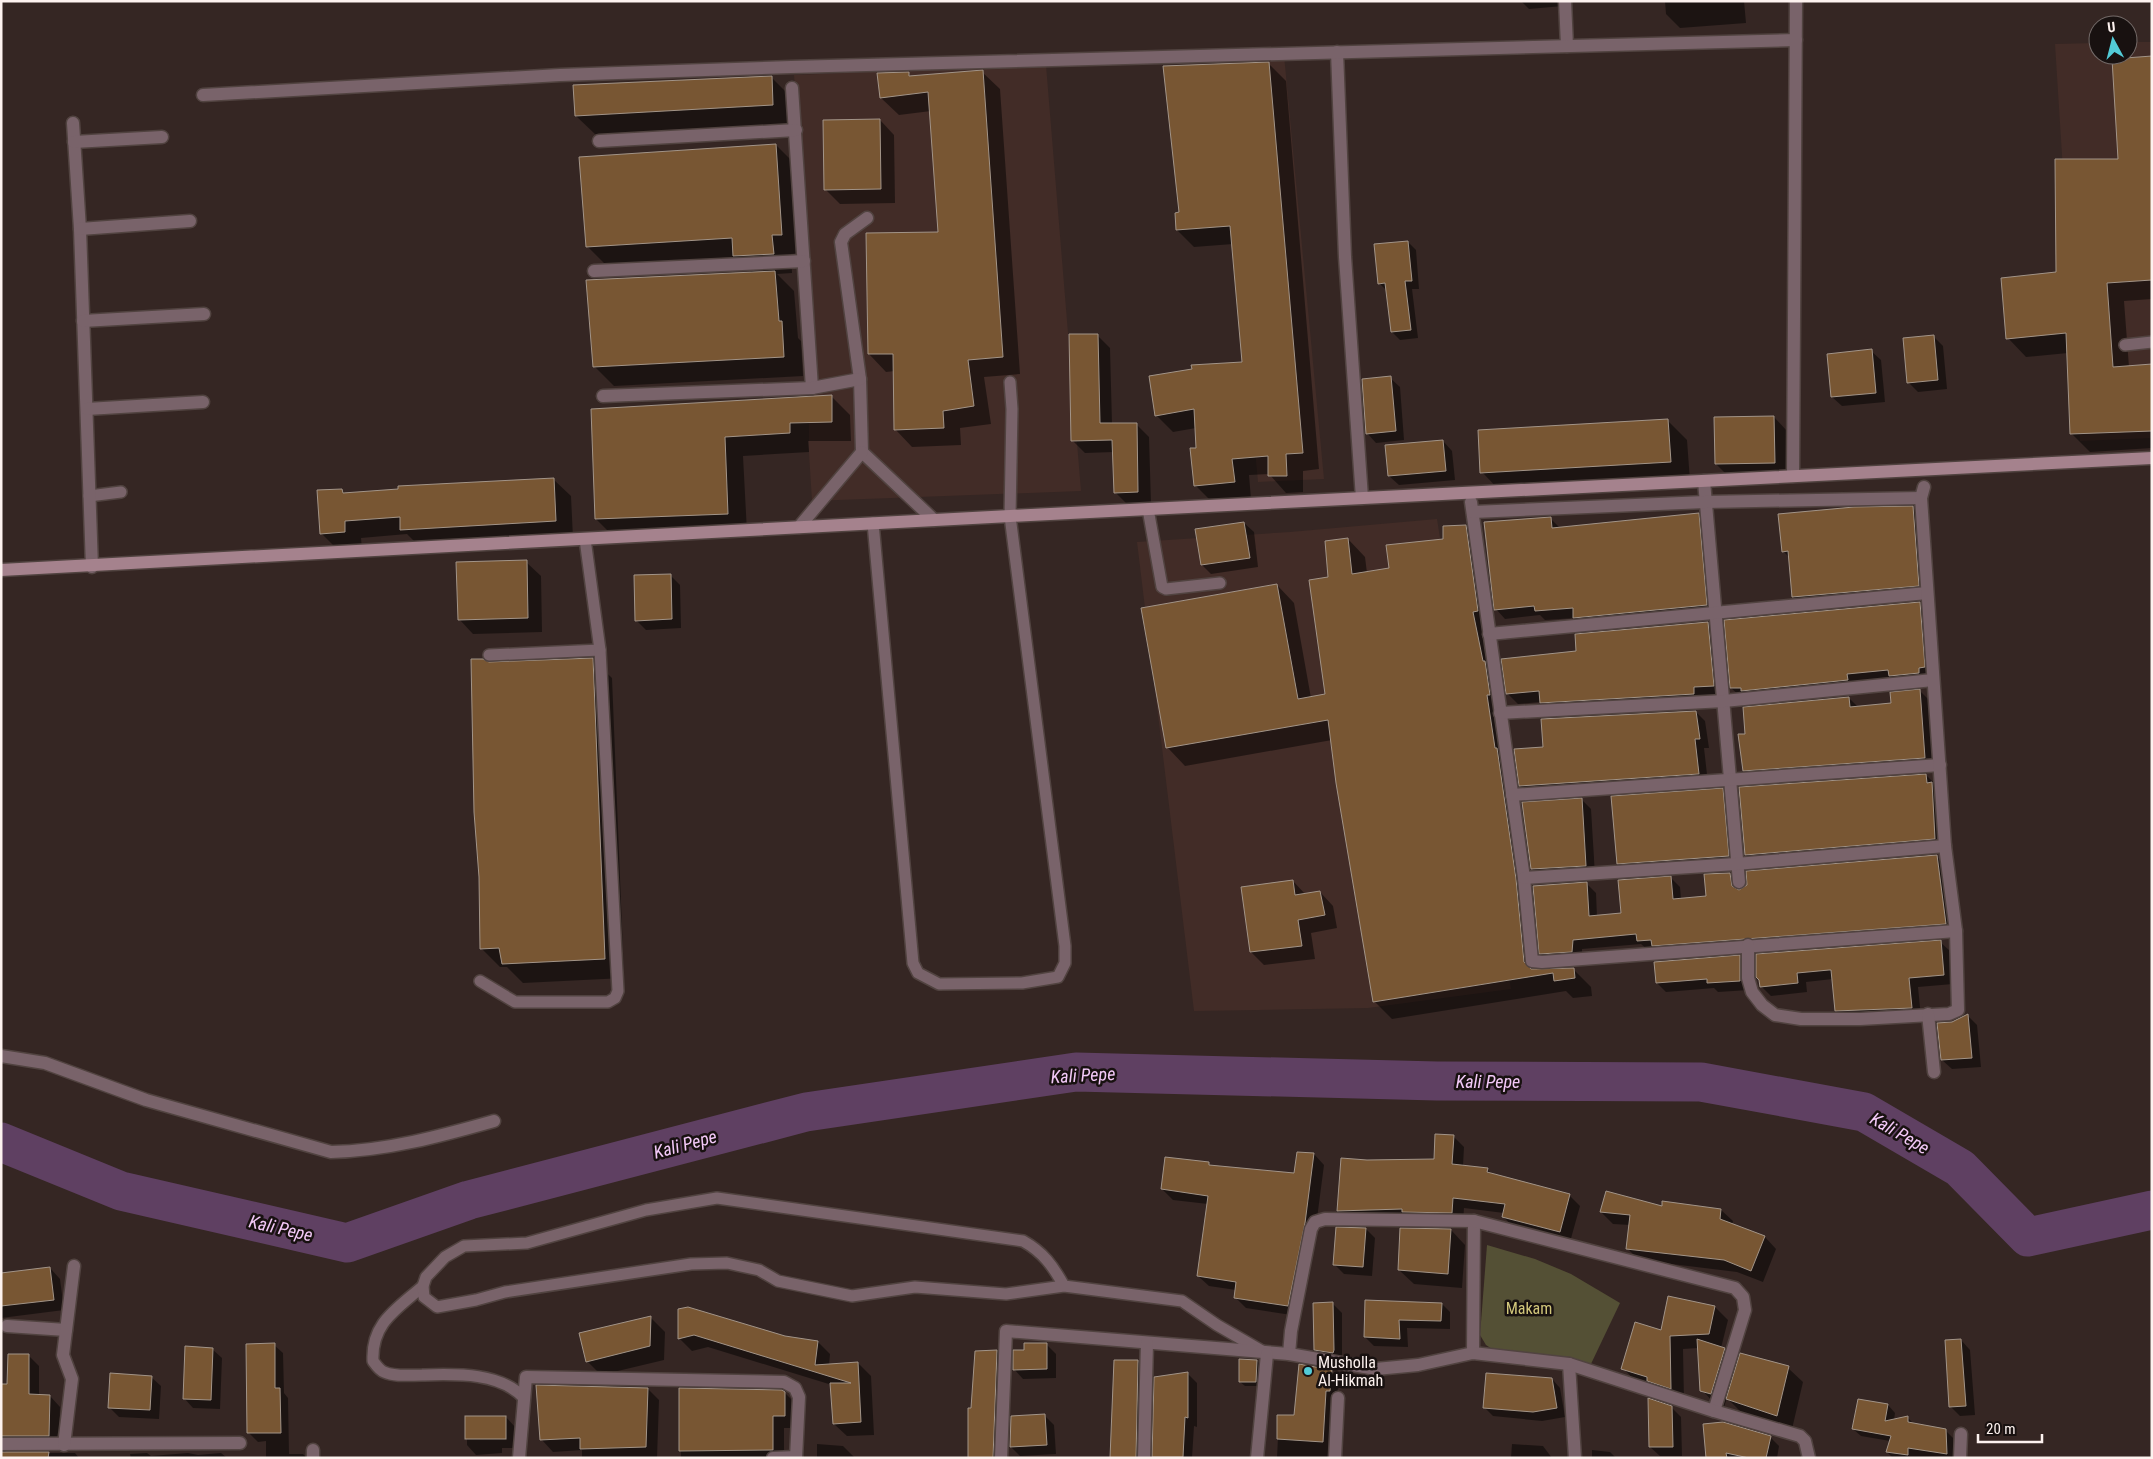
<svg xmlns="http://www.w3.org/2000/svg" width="2153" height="1459" font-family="'Roboto Condensed',sans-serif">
<rect width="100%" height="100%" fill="#352623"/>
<!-- built -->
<g fill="#422c27">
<polygon points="2128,42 2152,42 2152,438 2080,441 2055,44 2098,43 2098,55 2128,55"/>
<polygon points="1284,55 1324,479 1258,482 1219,64"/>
<polygon points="1046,65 1081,491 812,501 809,453 808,262 794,75"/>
<polygon points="1437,519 1511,989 1368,1008 1194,1011 1137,542 1290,532"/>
</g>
<!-- green -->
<polygon fill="#545035" points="1487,1245 1535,1259 1571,1274 1620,1303 1590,1366 1495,1351 1486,1345 1480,1335"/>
<!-- shadow -->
<g fill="#0007">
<polygon points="1521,1 1562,1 1563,6 1529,9"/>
<polygon points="1665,1 1744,1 1746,23 1680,28 1666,14"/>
<polygon points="2152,57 2152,299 2124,301 2129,367 2152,365 2152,448 2090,452 2072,434 2068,353 2026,357 2008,338 2057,274 2120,160"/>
<polygon points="1269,64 1286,81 1319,469 1303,471 1303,492 1286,493 1269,474 1249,475 1251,499 1212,502 1195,485 1196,428 1173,432 1156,415 1243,364 1233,244 1194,247 1177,230 1180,214"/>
<polygon points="982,72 1000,89 1020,374 984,377 991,424 960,428 961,445 912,447 895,429 895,371 886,372 869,354 939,233 931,111 899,115 881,98 908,73 912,77"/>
<polygon points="771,77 790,96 792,124 596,135 576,116"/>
<polygon points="880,120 894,135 895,203 840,204 825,189"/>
<polygon points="776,145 795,164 801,253 791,254 792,273 777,274 794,291 798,338 801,341 803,376 614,386 595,367 752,273 736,257 607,266 587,246"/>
<polygon points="1408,242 1416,250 1419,289 1412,289 1418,338 1400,340 1392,332 1387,291 1379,283"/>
<polygon points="1097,335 1110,348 1112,424 1136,424 1149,437 1151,504 1128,505 1115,492 1114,452 1085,453 1072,440"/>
<polygon points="1933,336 1943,346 1947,389 1918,392 1908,382"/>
<polygon points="1871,351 1881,360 1885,402 1842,406 1832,397"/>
<polygon points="1390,378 1400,387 1404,440 1376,443 1367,433"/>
<polygon points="831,396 850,415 851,441 808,441 809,452 743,456 747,532 615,538 596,519 592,410"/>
<polygon points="1774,417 1788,432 1789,477 1730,478 1716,464"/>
<polygon points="1668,421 1687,440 1690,481 1501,492 1482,472"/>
<polygon points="1443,441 1452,451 1455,480 1399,485 1389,476"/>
<polygon points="553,479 571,496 573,538 419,546 407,534 361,538 362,549 338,550 321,533 342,490 346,494"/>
<polygon points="1913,508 1922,517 1928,595 1803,606 1793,597 1790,558 1783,551"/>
<polygon points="1698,515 1708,524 1716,615 1584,627 1575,618 1545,620 1540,615 1505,619 1496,609 1550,518 1560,528"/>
<polygon points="1244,523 1254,532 1258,567 1211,574 1202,565"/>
<polygon points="1466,526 1483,544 1500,677 1502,680 1507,712 1512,764 1515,767 1533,895 1586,883 1596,893 1597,917 1623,914 1671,878 1680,887 1681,899 1707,897 1730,874 1739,883 1740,891 1936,856 1946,866 1955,933 1648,950 1641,944 1582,949 1582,955 1550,963 1538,951 1540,970 1573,969 1591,987 1592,996 1573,998 1566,991 1392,1019 1374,1001 1332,740 1185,766 1168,748 1143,609 1277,585 1294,603 1311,698 1327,695 1330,578 1348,539 1365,557 1367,573 1390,569"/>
<polygon points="526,562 541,576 542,632 473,634 459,619"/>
<polygon points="670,575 680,585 681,628 646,630 636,620"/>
<polygon points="1920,603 1929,613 1933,676 1741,697 1731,688"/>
<polygon points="1708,623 1718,634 1724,696 1551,713 1540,702 1518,704 1507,693 1578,652"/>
<polygon points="592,659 612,678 624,978 523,983 507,967 500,967 481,948 481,877 489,664"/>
<polygon points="1920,691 1929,700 1934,767 1753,780 1744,770 1746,735 1849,698 1858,707 1892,704"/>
<polygon points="1696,712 1705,721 1709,748 1704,748 1708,783 1530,795 1520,786 1545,748"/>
<polygon points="1926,775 1938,787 1947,850 1758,867 1746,855"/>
<polygon points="1722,790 1732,799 1738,865 1628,873 1618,863"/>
<polygon points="1582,800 1591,809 1595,875 1542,878 1532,869"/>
<polygon points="1293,881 1306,895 1320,892 1333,906 1337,928 1311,933 1315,959 1264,965 1251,952"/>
<polygon points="1940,942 1950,951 1953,984 1918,987 1921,1017 1845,1020 1836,1010 1833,979 1806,982 1807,992 1771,996 1761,986 1760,979"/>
<polygon points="1739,957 1749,966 1749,990 1718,992 1714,988 1666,992 1657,983"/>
<polygon points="1968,1016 1977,1025 1981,1067 1952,1069 1942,1060 1952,1023"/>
<polygon points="1453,1136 1464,1147 1463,1166 1487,1169 1493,1175 1569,1195 1580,1206 1570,1242 1514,1227 1503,1217 1504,1213 1464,1208 1463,1223 1349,1221 1338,1211 1367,1162 1435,1160"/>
<polygon points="1314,1154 1324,1165 1315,1234 1298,1316 1246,1308 1235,1297 1236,1290 1209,1286 1198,1276 1208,1204 1173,1200 1162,1189 1209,1164 1212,1167 1295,1174"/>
<polygon points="1663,1208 1721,1210 1733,1221 1732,1225 1765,1237 1776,1249 1763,1282 1737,1272 1639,1260 1627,1248 1630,1225 1613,1224 1601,1212"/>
<polygon points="1366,1229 1375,1238 1372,1276 1344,1274 1334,1264"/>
<polygon points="1451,1230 1465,1245 1462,1288 1414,1284 1399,1270"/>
<polygon points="50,1268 60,1279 64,1310 1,1318 1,1274"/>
<polygon points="1367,1301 1442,1304 1450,1312 1450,1329 1407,1328 1408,1347 1374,1346 1365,1337"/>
<polygon points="1333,1304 1342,1313 1342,1362 1325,1359 1315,1350"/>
<polygon points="1715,1307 1728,1320 1721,1348 1738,1363 1788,1368 1803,1382 1792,1429 1742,1413 1727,1398 1724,1407 1715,1404 1702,1390 1698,1348 1683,1349 1684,1401 1636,1382 1623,1368 1662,1332"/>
<polygon points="679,1310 784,1337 818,1342 830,1354 829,1365 858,1363 871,1376 874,1435 847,1436 834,1424 832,1385 708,1347 692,1351 679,1338"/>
<polygon points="650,1317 665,1332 664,1360 601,1375 587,1361"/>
<polygon points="1961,1340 1970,1350 1975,1415 1960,1416 1950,1406"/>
<polygon points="1046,1344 1056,1354 1056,1378 1023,1379 1014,1369 1025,1352"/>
<polygon points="274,1345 283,1353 284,1393 288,1398 289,1454 303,1454 307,1458 266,1458 266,1441 258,1442 249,1433"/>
<polygon points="212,1349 222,1358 220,1409 193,1408 184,1398"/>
<polygon points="997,1352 1006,1361 1002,1457 992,1458 972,1409"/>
<polygon points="29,1356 39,1366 39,1396 50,1396 60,1407 59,1446 11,1446 4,1453 75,1453 79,1458 1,1458 1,1385 8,1385"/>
<polygon points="1257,1361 1261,1365 1260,1386 1245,1386 1240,1382"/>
<polygon points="1138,1362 1147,1371 1145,1458 1111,1458"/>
<polygon points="1331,1371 1339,1379 1330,1458 1277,1458 1279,1416 1296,1417"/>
<polygon points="1188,1374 1197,1383 1197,1427 1194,1426 1192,1458 1153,1458 1155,1378"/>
<polygon points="151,1377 161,1386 159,1419 119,1417 109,1407"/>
<polygon points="1552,1379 1560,1388 1565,1417 1542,1421 1493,1416 1484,1407"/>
<polygon points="648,1389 659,1400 657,1458 582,1458 582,1450 553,1452 542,1440"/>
<polygon points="680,1389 785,1393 797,1405 796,1428 784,1428 784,1458 681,1458"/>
<polygon points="1888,1405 1895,1413 1894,1420 1908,1418 1914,1424 1945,1430 1953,1438 1954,1458 1893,1458 1887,1452 1890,1441 1861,1436 1853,1429"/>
<polygon points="1671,1407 1681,1417 1682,1456 1660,1456 1650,1447"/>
<polygon points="1044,1415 1054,1425 1056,1454 1020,1456 1011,1447"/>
<polygon points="467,1417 506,1417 515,1427 515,1448 502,1448 502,1453 476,1455 467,1445"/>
<polygon points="1770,1437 1779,1446 1777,1458 1707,1458"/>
<polygon points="817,1444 843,1446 855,1458 817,1458"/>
<polygon points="1512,1444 1543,1446 1552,1458 1511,1458"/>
<polygon points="1592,1450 1610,1452 1616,1458 1592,1458"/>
<polygon points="147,1453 151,1456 188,1453 198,1455 221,1453 227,1458 131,1458 130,1454"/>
</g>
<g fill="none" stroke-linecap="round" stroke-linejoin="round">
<!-- river -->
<polyline stroke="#5f4062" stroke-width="39" points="1,1142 121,1191 347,1243 469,1200 806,1112 1076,1072 1437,1081 1701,1082 1864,1112 1960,1168 2028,1237 2152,1210"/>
</g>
<!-- building -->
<g fill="#785633" stroke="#a29488">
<polygon points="2152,56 2152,280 2107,283 2113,367 2152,364 2152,431 2070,434 2066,333 2006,339 2001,278 2056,272 2055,159 2118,159 2112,59"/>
<polygon points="1269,62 1303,453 1286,454 1287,476 1268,476 1268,456 1232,459 1235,482 1194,486 1190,448 1196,448 1194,409 1155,416 1149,376 1192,369 1191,365 1242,362 1230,226 1176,230 1175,213 1179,212 1163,66"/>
<polygon points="983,70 1003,357 968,360 974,406 943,411 944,428 894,430 893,354 868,354 866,233 938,232 928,92 880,98 877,73 909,72 909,76"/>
<polygon points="772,76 773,105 575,116 573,85"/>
<polygon points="880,119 881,189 824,190 823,120"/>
<polygon points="776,144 782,235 772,235 774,254 733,256 732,238 586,247 579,157"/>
<polygon points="1408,241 1412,281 1405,281 1411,330 1391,332 1385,283 1378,284 1374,244"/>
<polygon points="775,271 779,321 782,321 784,357 593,367 586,280"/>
<polygon points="1069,334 1098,334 1100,423 1137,423 1138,492 1114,493 1112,440 1071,441"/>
<polygon points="1934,335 1938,380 1907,383 1903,338"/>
<polygon points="1872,349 1876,393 1831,397 1827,354"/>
<polygon points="1391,376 1396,431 1366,434 1362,379"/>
<polygon points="832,395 832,422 790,423 790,433 725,437 728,514 595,519 591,409"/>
<polygon points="1774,416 1775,463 1715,464 1714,417"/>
<polygon points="1668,419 1671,462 1480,473 1478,430"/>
<polygon points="1443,440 1446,471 1388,476 1385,445"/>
<polygon points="554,478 556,521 400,530 400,517 345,521 345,532 320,534 317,490 342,489 343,493 398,489 398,486"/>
<polygon points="1913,506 1919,586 1792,597 1788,551 1782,552 1778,514 1854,507"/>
<polygon points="1699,513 1707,605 1573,618 1573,608 1535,611 1534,606 1494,610 1484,522 1551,517 1552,528"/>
<polygon points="1244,522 1250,558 1201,565 1195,529"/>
<polygon points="1466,525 1478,611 1473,612 1483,661 1485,661 1490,695 1487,695 1495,748 1497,748 1516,879 1524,962 1531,969 1574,968 1575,978 1554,981 1553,973 1373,1002 1336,783 1328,720 1166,748 1141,608 1277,584 1298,699 1325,694 1309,580 1328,577 1325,541 1348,538 1352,574 1389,568 1386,545 1443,539 1443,526"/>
<polygon points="527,560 528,618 458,620 456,562"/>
<polygon points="671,574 672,619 635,621 634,575"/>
<polygon points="1920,602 1925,667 1919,668 1919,673 1889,676 1888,670 1847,674 1848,680 1741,691 1741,688 1730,688 1724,620"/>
<polygon points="1708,622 1714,686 1694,687 1694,694 1540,703 1539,691 1506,694 1501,659 1576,651 1575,634"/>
<polygon points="593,658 605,959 502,964 499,948 480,949 479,877 474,812 471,659 483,659 489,662"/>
<polygon points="1920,689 1925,758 1743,771 1738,734 1745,734 1743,707 1849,697 1850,707 1891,703 1890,692"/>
<polygon points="1696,711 1700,739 1695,739 1699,774 1519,786 1514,749 1543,747 1541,719"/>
<polygon points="1926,774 1927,783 1932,782 1935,839 1745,855 1739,787"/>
<polygon points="1723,788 1729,856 1617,864 1611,796"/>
<polygon points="1582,798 1586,866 1531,869 1522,802"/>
<polygon points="1937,855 1946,924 1652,946 1651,940 1637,941 1636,934 1573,940 1572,952 1539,954 1533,886 1587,882 1589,916 1621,913 1618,880 1671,876 1673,899 1706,896 1704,874 1730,873 1732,886 1739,890 1747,885 1746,871"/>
<polygon points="1293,880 1295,895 1320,891 1325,915 1298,920 1302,946 1250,952 1241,887"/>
<polygon points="1941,940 1944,975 1909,978 1912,1008 1835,1011 1831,970 1829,970 1797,973 1798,983 1760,987 1759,980 1756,977 1756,954"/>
<polygon points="1740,955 1740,981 1707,983 1707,979 1656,983 1654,962"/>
<polygon points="1968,1014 1972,1058 1941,1060 1937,1023 1952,1022"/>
<polygon points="1435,1134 1454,1135 1452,1164 1488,1168 1487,1172 1570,1194 1560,1232 1502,1217 1505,1204 1453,1198 1452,1213 1402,1212 1402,1209 1337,1211 1341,1158 1367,1160 1434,1159"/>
<polygon points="1297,1152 1314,1153 1305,1223 1288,1306 1234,1298 1236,1282 1197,1276 1208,1196 1161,1189 1165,1157 1209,1162 1209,1165 1294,1173"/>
<polygon points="1606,1191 1662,1206 1662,1201 1721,1209 1720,1219 1765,1236 1751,1271 1724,1260 1626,1249 1630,1215 1600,1212"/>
<polygon points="1336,1227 1366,1228 1363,1267 1333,1265"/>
<polygon points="1400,1228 1451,1229 1448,1274 1398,1270"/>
<polygon points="50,1267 54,1300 1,1306 1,1273"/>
<polygon points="1668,1296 1715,1306 1709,1334 1670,1336 1671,1389 1647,1381 1647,1377 1621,1369 1635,1322 1661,1330"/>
<polygon points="1365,1300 1442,1303 1441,1321 1399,1320 1400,1339 1364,1337"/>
<polygon points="1333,1302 1334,1350 1333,1353 1314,1350 1313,1303"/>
<polygon points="688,1307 785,1336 818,1341 815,1365 858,1362 861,1422 833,1424 830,1383 851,1383 694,1335 678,1339 678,1309"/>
<polygon points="651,1316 650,1346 586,1362 579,1333"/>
<polygon points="1697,1339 1725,1348 1711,1394 1700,1391"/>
<polygon points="1961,1339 1966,1406 1949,1407 1945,1340"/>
<polygon points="275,1343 275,1388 280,1388 281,1433 247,1433 246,1344"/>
<polygon points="1024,1343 1047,1343 1047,1369 1013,1370 1013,1350 1024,1350"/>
<polygon points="185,1346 213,1348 211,1400 183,1399"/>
<polygon points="997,1350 993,1458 968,1458 968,1408 971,1408 975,1351"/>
<polygon points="1740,1353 1789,1366 1777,1416 1726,1399"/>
<polygon points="8,1354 29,1354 29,1394 50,1395 49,1436 1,1436 1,1384 7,1384"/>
<polygon points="1239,1359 1257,1360 1256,1382 1239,1382"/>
<polygon points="1114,1360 1138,1360 1136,1458 1110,1458"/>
<polygon points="1299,1364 1332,1370 1330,1391 1326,1391 1323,1442 1277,1439 1277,1415 1294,1415"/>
<polygon points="1188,1372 1188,1418 1185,1417 1183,1457 1152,1457 1154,1377"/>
<polygon points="110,1373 152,1376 150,1410 108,1408"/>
<polygon points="1486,1373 1552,1378 1557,1408 1533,1412 1483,1408"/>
<polygon points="536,1385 648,1388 646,1447 580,1449 580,1438 540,1440"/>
<polygon points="679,1388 782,1390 785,1392 785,1416 773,1416 773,1450 679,1451"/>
<polygon points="1648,1398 1672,1406 1673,1447 1649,1447"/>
<polygon points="1858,1399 1888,1404 1885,1421 1908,1416 1908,1422 1946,1429 1947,1454 1908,1448 1908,1455 1886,1452 1891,1436 1852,1429"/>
<polygon points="1045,1414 1047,1445 1010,1447 1011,1416"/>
<rect x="465" y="1416" width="41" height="23"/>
<polygon points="1723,1422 1771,1436 1766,1458 1749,1458 1726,1453 1727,1458 1706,1458 1703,1424"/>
<polygon points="1,1452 49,1452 48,1458 1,1458"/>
</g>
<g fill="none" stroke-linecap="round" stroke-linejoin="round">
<defs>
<g id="service">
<polyline points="2125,345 2152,342"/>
<polyline points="89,496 121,492"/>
<polyline points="1148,509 1162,587 1166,589 1220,583"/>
<polyline points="873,523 913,963 918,973 939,984 1022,983 1058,977 1065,963 1065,946 1010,516 1012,409 1010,382"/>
<polyline points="489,655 600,650"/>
<polyline points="480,981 515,1002 608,1002 615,998 618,991 600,650 585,539"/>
<path d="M 423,1286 C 397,1309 371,1323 373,1361 C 376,1365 379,1370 384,1372 C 395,1377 410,1375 422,1375 C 456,1374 500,1372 524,1398"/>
<path d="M 1064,1286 C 1053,1266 1043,1252 1023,1241 L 717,1198 L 646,1210 L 527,1243 L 464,1246 L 445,1257 L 426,1277 L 423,1286 L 424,1297 L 437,1307 L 476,1300 L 505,1292 L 691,1264 L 727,1263 L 759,1270 L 778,1281 L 852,1296 L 915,1287 L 1006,1294 L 1064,1286 L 1182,1301 L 1217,1325 L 1262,1351"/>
</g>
<g id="minor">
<polyline points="1565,1 1567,46"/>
<polyline points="1337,52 1345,257 1362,498"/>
<polyline points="792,88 812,388"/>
<polyline points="203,95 560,75 791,67 1796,40"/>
<polyline points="73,123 80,229 92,567"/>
<polyline points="599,141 796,130"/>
<polyline points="74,142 162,137"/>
<polyline points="867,218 845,234 841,242 860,379 862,452 934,520"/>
<polyline points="80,229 190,221"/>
<polyline points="594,271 804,261"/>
<polyline points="83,321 204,314"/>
<polyline points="603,396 812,388 860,379"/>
<polyline points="87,409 203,402"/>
<polyline points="1793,476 1796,1"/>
<polyline points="1704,481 1739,882"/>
<polyline points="1471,502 1524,878 1532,961 1542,962 1956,931"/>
<polyline points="1473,512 1705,502 1921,498"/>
<polyline points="799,527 862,452"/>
<polyline points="1489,634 1927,593"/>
<polyline points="1500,713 1724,701 1933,680"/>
<polyline points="1512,795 1940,765"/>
<polyline points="1524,878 1736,864 1945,846"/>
<polyline points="1748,945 1748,978 1752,992 1762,1005 1775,1015 1801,1019 1860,1019 1949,1014 1958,1010 1956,931 1945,846 1921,498 1924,487"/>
<polyline points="1928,1014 1934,1072"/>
<path d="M 1,1056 L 45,1063 L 146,1100 L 331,1152 C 386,1151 441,1136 494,1121"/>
<polyline points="7,1326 66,1330"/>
<polyline points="1473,1353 1474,1221"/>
<polyline points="1289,1354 1291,1331 1311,1229 1315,1222 1325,1219 1474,1221 1735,1288 1743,1297 1745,1310 1714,1411"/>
<polyline points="1569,1364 1575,1458"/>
<polyline points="1,1444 240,1443"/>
<polyline points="64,1445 72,1379 63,1355 74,1266"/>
<polyline points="313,1458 313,1450"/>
<polyline points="519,1458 526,1377 784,1382 795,1388 799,1397 796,1458"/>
<polyline points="773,1458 796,1457"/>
<polyline points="1001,1458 1006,1331 1289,1354 1376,1369 1418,1365 1473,1353 1569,1364 1714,1411 1800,1436 1805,1441 1809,1458"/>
<polyline points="1144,1458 1147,1343"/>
<polyline points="1257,1458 1267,1354"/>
<polyline points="1335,1458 1338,1398"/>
<polyline points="1960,1458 1961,1434"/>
</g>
<polyline id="secondary" points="1,570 1010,516 2152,458"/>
</defs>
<!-- service casing -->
<use href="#service" stroke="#514340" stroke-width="14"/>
<!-- minor casing -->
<use href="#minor" stroke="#514340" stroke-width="15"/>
<!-- secondary casing -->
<use href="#secondary" stroke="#514340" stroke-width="15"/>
<!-- service -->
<use href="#service" stroke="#79636a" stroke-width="11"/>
<!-- minor -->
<use href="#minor" stroke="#79636a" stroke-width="12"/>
<!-- secondary -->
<use href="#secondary" stroke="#a5828d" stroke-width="12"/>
</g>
<!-- markers -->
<circle fill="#52cbd7" stroke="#181110" stroke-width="2" cx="1308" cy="1371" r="5"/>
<g text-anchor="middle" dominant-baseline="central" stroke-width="5" stroke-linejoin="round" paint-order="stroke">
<!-- park labels -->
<g font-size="16" fill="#d2c77b" stroke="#181110">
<text x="1529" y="1308">Makam</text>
</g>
<!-- poi labels -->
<g font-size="16" fill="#fdf2ef" stroke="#181110" text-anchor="start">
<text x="1318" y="1362">Musholla<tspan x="1318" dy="18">Al-Hikmah</tspan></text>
</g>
<!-- water labels -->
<g font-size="18" font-style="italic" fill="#f3c9f8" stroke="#181110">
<text transform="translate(1083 1075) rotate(-3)">Kali Pepe</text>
<text x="1488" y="1081">Kali Pepe</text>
<text transform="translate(1900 1133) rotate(30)">Kali Pepe</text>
<text transform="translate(685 1144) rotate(-15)">Kali Pepe</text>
<text transform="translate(281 1228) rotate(13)">Kali Pepe</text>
</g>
</g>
<!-- border -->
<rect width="2153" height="1459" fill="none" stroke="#fdf2ef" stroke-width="5"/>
<!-- north arrow -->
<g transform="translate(2113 40) rotate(353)"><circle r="24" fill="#181110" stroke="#746b69"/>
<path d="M0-4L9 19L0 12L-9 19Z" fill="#52cbd7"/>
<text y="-8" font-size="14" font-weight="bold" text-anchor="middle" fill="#fdf2ef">U</text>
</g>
<!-- scale -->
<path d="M1978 1434v8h64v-8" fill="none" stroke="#fdf2ef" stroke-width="2.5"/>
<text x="1986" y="1434" font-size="15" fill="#fdf2ef" stroke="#181110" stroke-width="4" paint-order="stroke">20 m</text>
</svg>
